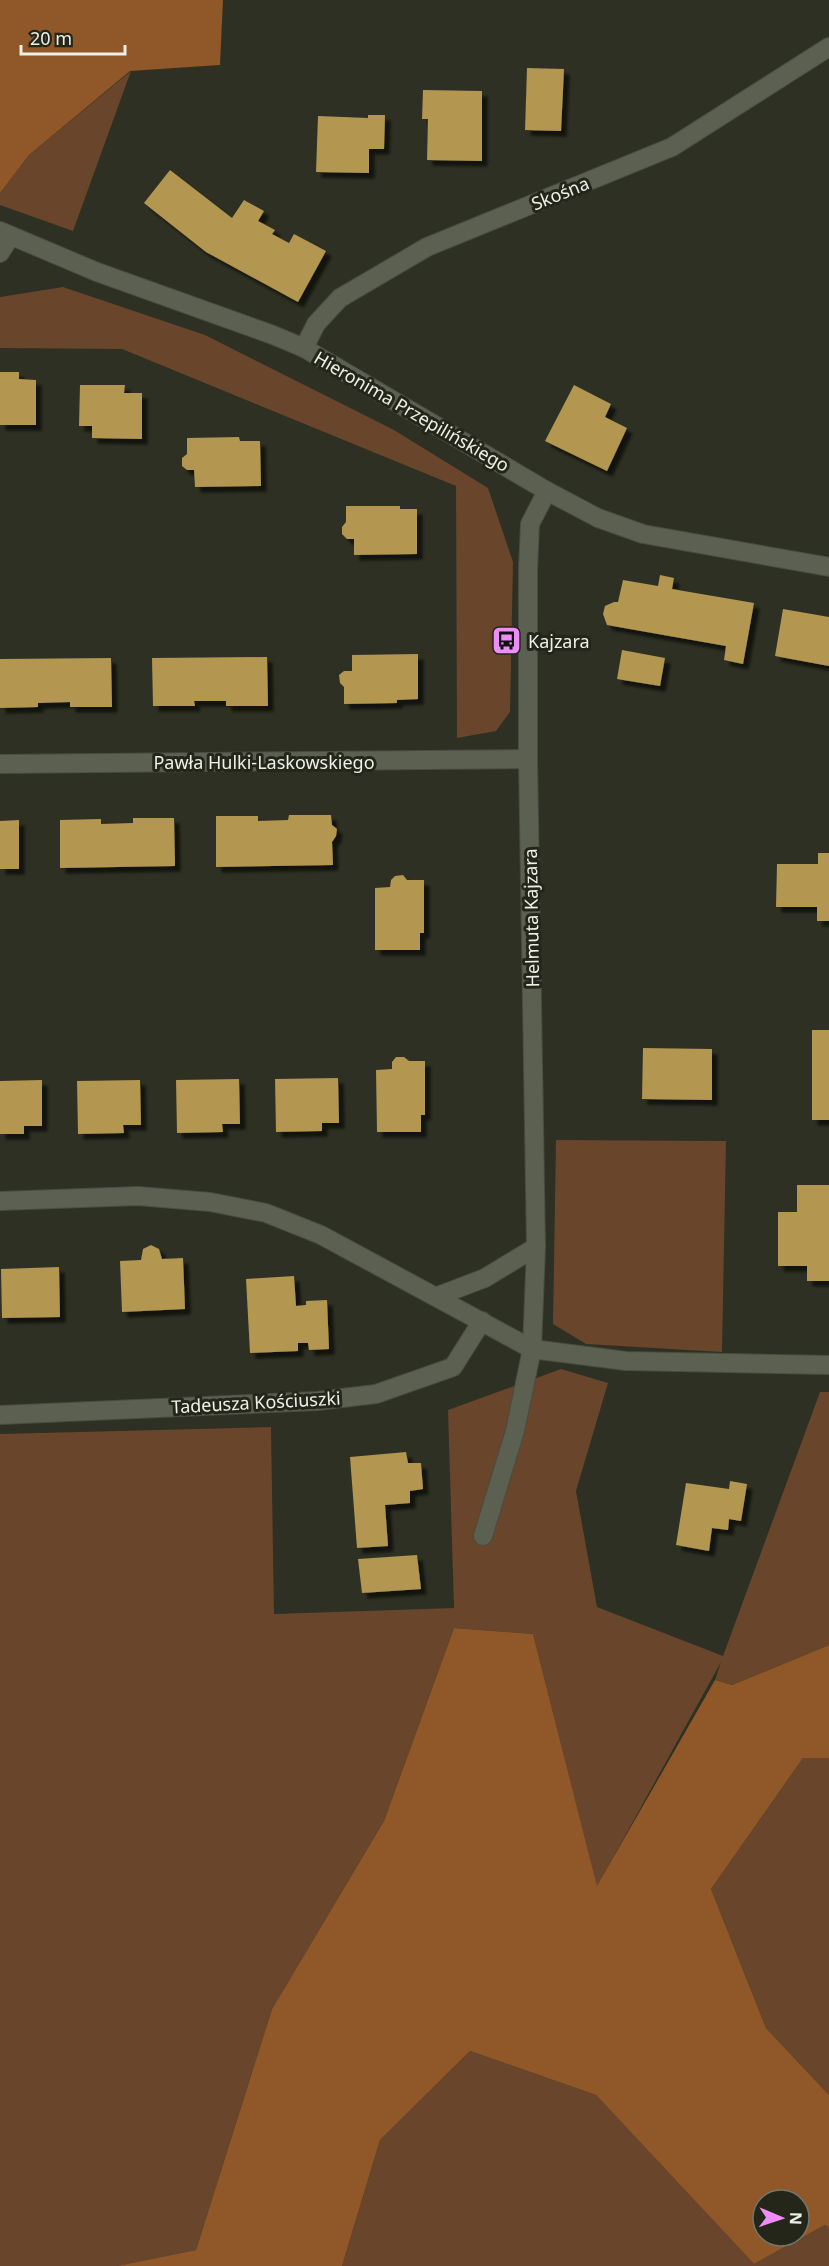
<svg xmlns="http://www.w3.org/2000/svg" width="829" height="2266" font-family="'Noto Sans',sans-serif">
<defs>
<filter id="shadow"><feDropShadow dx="5.5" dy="5.5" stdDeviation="1.5" flood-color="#0009"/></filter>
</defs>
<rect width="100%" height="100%" fill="#2d3022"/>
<!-- green -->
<g fill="#68452b">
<polygon points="131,71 73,231 0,205 0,193 29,155"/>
<polygon points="63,287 205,335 394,430 488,488 513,562 510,712 496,731 457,738 456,486 122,349 0,348 0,297"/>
<polygon points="556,1140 726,1141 722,1352 586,1344 553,1324"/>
<polygon points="561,1369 608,1383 576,1491 597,1607 723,1656 820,1392 829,1392 829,1645 732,1685 715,1680 721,1662 597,1887 533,1634 454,1628 384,1821 272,2009 196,2250 117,2266 0,2266 0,1434 271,1427 274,1614 454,1608 448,1410"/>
<polygon points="803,1758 829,1758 829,2095 766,2028 711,1889"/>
<polygon points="470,2051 596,2095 754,2264 825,2225 829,2228 829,2266 342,2266 380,2140"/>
</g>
<!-- forest -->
<g fill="#905729" fill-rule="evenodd">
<polygon points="0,0 223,0 220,65 130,71 29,155 0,193"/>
<path d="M 454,1628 L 533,1634 L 597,1886 L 715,1680 L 732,1685 L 829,1645 L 829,1758 L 803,1758 L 711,1889 L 766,2028 L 829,2095 L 829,2228 L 825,2225 L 754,2264 L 596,2095 L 470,2051 L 380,2140 L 342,2266 L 117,2266 L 196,2250 L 272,2009 L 384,1821 ZM 763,2200 L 799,2200 L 799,2236 L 763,2236 Z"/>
</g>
<!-- building -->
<g fill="#b3964f" filter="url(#shadow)">
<polygon points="527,68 564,69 561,131 525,130"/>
<polygon points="423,90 482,91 482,161 427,160 428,119 422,119"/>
<polygon points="368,115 385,115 384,149 369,149 369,173 316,172 318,116 368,118"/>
<polygon points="170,170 232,218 244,200 264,211 258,221 275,230 272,234 289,243 294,234 326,251 298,302 206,252 144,203"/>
<polygon points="0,372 19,372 19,379 36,380 36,425 0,425"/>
<polygon points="80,385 125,385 124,393 142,393 142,439 92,438 92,426 79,426"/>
<polygon points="574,385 611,404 605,417 627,428 607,471 545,441"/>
<polygon points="239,437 240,441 260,441 261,486 195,487 194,470 187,470 182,466 182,458 187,454 187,438"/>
<polygon points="346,506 400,506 400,509 417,509 417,554 354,555 354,539 347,539 342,534 342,527 346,522"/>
<polygon points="660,575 674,578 672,589 754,603 743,664 724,660 726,646 607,625 603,614 605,606 614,602 618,602 623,580 658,586"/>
<polygon points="783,609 829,617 829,666 775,656"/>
<polygon points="622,650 665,658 660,686 617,679"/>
<polygon points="418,654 418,699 397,700 397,703 344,704 344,687 340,683 339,675 344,671 352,671 352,655"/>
<polygon points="267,657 268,706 226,706 226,701 194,701 195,706 153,706 152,658"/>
<polygon points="111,658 112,707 70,707 70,702 38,703 38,707 0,708 0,659"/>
<polygon points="289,815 331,815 332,825 337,829 336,836 332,842 333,865 216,867 216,816 258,816 258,821 288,820"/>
<polygon points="133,818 174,818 175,866 60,868 60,820 101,819 101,824 133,823"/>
<polygon points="19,820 19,869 0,869 0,821"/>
<polygon points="818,853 829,853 829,921 817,921 817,907 776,907 777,864 818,864"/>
<polygon points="403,875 407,880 424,880 424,933 420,933 420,950 375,950 375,888 390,887 391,880 395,876"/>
<rect x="812" y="1030" width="17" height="90"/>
<polygon points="643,1048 712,1049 712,1100 642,1099"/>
<polygon points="396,1057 404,1057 409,1061 425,1061 425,1115 421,1115 421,1132 377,1132 376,1070 392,1069 392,1062"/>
<polygon points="338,1078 339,1123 322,1123 322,1131 276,1132 275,1079"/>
<polygon points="239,1079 240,1124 222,1124 223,1132 177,1133 176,1080"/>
<polygon points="42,1080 42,1126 24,1126 24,1134 0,1134 0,1081"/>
<polygon points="140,1080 141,1125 123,1125 124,1133 78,1134 77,1081"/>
<polygon points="797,1185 829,1185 829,1281 807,1281 807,1266 778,1266 778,1212 797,1212"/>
<polygon points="151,1245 159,1249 162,1259 183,1258 185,1309 122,1312 120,1261 141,1260 143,1249"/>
<polygon points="59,1267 60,1317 2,1318 1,1269"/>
<polygon points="294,1276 296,1306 306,1305 306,1301 327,1300 329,1349 309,1350 308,1343 298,1343 298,1351 250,1353 246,1279"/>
<polygon points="406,1452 408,1463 421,1463 423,1489 410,1491 410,1503 385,1505 388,1546 357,1548 350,1457"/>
<polygon points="730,1481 747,1484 741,1521 729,1519 728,1530 712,1528 709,1551 676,1545 686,1483 729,1489"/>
<polygon points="417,1555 421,1589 362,1593 358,1559"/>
</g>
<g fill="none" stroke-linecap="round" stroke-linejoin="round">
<defs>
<g id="service">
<polyline points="0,1415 317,1401 376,1394 453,1367 482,1321"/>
<polyline points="483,1536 515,1431 532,1349"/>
</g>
<g id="minor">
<polyline points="0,253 10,237"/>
<polyline points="304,348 316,324 340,298 427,247 672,147 829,47"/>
<polyline points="0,764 528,759"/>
<polyline points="0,1201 138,1196 210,1202 266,1213 321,1235 532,1349 626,1361 829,1365"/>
<polyline points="438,1296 485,1278 536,1247"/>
<polyline points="532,1349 536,1247 528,759 528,569 530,524 547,491"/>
</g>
<polyline id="tertiary" points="0,231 97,272 273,335 304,348 547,491 598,518 643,534 829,567"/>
</defs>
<!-- service casing -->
<use href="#service" stroke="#494c40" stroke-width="20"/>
<!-- minor casing -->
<use href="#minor" stroke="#494c40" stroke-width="20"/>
<!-- tertiary casing -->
<use href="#tertiary" stroke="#494c40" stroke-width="20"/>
<!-- service -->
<use href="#service" stroke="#5c6050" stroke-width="18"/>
<!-- minor -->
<use href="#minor" stroke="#5c6050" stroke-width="18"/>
<!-- tertiary -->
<use href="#tertiary" stroke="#5c6050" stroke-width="18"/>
</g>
<!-- icons -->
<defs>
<symbol id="bus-square" viewBox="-11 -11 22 22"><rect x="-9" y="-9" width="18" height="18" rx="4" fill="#ee8cf8" stroke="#232619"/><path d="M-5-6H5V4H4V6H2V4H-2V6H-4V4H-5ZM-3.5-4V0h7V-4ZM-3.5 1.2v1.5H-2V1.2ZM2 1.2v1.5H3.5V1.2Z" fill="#111"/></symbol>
</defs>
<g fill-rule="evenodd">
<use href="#bus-square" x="490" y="624" width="33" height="33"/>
</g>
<g text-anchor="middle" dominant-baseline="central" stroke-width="6" stroke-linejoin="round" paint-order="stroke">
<!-- street labels -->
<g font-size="18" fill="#eef0e7" stroke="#232619">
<text transform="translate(560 193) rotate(-22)">Skośna</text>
<text transform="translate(412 411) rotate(30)">Hieronima Przepilińskiego</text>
<text x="264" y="762">Pawła Hulki-Laskowskiego</text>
<text transform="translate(531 918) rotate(-91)">Helmuta Kajzara</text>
<text transform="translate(256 1402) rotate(-3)">Tadeusza Kościuszki</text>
</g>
<!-- poi labels -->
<g font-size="18" fill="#eef0e7" stroke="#232619" text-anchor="start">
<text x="528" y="641">Kajzara</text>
</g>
</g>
<!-- north arrow -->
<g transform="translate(781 2218) rotate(92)"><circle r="28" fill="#232619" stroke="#74776b" stroke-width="1.5"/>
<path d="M0-4.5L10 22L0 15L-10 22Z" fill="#ee8cf8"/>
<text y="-9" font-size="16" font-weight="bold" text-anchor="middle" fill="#eef0e7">N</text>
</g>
<!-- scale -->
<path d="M21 45v9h104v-9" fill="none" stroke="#eef0e7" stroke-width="3"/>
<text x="30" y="45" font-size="18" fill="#eef0e7" stroke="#232619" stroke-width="4.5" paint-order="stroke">20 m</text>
</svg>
